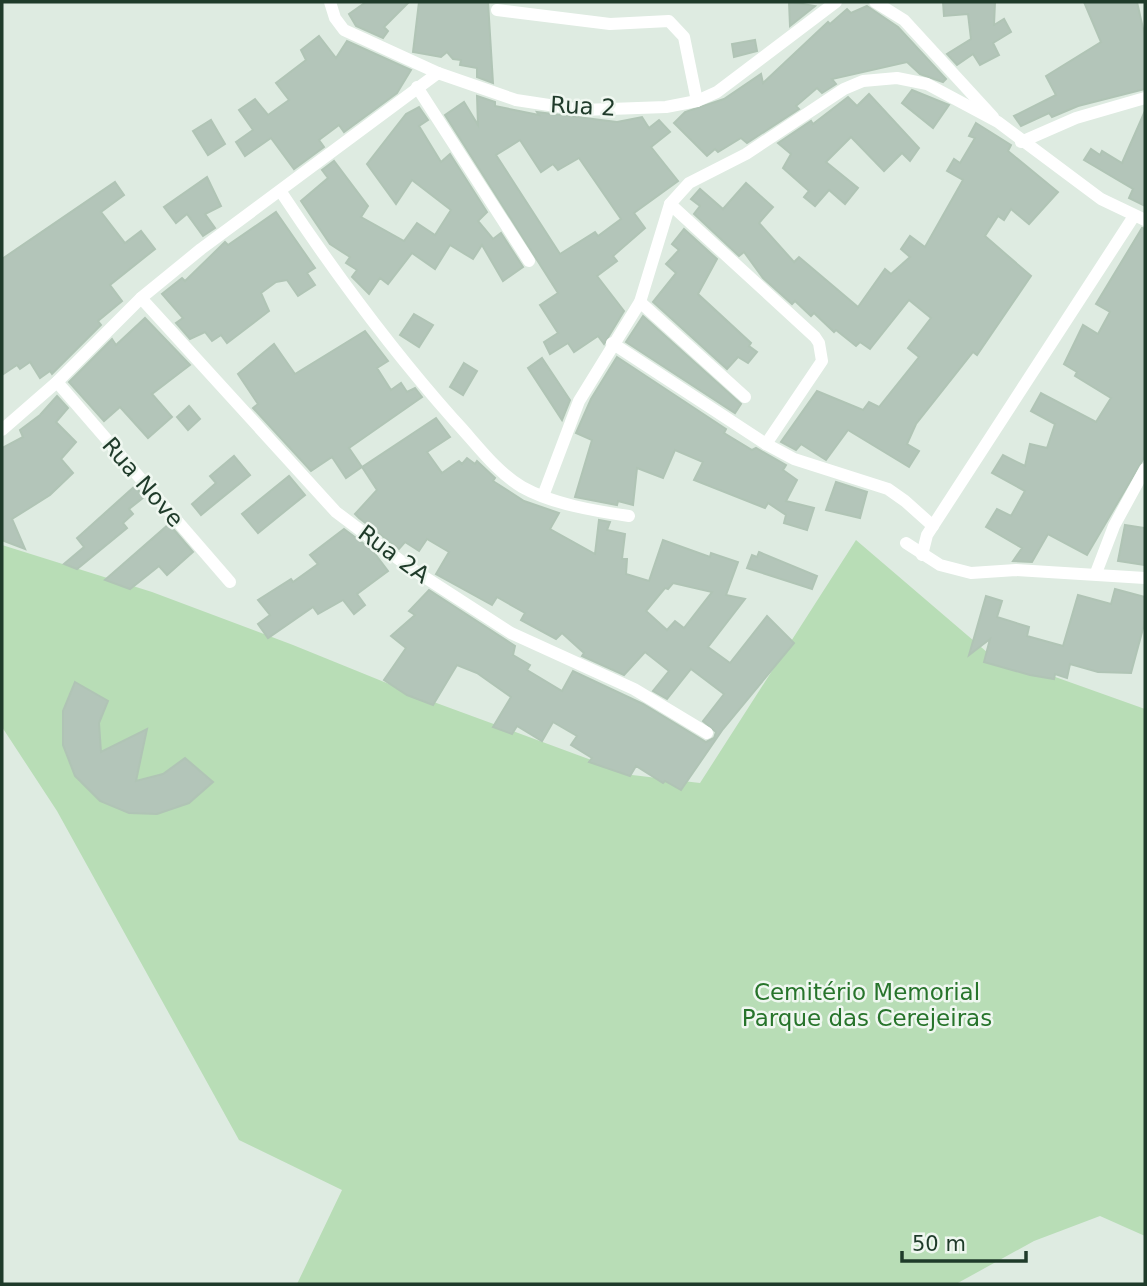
<svg xmlns="http://www.w3.org/2000/svg" width="1147" height="1286" font-family="'DejaVu Sans',sans-serif">
<rect width="100%" height="100%" fill="#deebe1"/>
<!-- green -->
<polygon fill="#b8ddb6" points="856,540 988,653 1145,709 1145,1236 1100,1216 1034,1241 956,1284 297,1284 342,1190 239,1140 57,811 2,727 2,545 152,592 293,645 431,701 632,775 700,783"/>
<!-- building -->
<g fill="#b3c5b9" stroke="#b0c4b5" stroke-width="2" fill-rule="evenodd">
<polygon points="366,2 409,2 384,27 388,31 383,38 356,26 349,14"/>
<polygon points="419,2 488,2 493,83 477,77 477,68 460,65 461,60 453,59 447,52 441,57 413,52"/>
<polygon points="789,2 792,2 815,6 790,26"/>
<polygon points="943,2 995,2 994,25 1004,19 1011,32 993,43 999,55 980,65 973,54 957,65 947,54 971,39 968,14 944,16"/>
<polygon points="1084,2 1137,2 1145,37 1145,89 1078,106 1052,117 1049,113 1021,126 1014,116 1056,95 1046,76 1101,42"/>
<polygon points="867,6 898,27 946,79 943,82 920,74 907,62 832,79 836,84 822,93 817,88 796,106 799,109 747,143 741,138 718,152 715,149 707,156 674,123 685,112 724,99 761,74 763,83 828,22 830,24 847,9 851,13"/>
<polygon points="319,36 336,58 347,41 411,70 397,93 344,132 339,125 319,140 324,147 294,169 271,138 245,156 236,142 253,130 239,110 255,99 268,115 289,100 276,83 306,60 301,50"/>
<polygon points="755,40 757,51 734,57 732,44"/>
<polygon points="912,90 949,105 933,128 902,103"/>
<polygon points="869,94 919,148 910,161 902,153 884,171 851,137 826,162 858,188 845,204 829,190 815,206 804,197 809,191 783,168 791,154 778,143 811,121 813,124 848,97 857,106"/>
<path d="M 477,96 L 495,102 L 495,106 L 539,115 L 537,112 L 617,122 L 642,117 L 649,128 L 659,120 L 670,132 L 651,147 L 678,181 L 634,213 L 645,228 L 613,256 L 617,261 L 597,276 L 624,311 L 604,344 L 598,336 L 574,352 L 568,343 L 550,354 L 544,342 L 558,333 L 540,305 L 558,293 L 445,115 L 464,102 L 478,125 ZM 520,140 L 541,172 L 553,164 L 558,170 L 579,158 L 621,219 L 598,236 L 595,232 L 560,254 L 496,155 Z"/>
<polygon points="419,107 428,120 419,126 441,162 450,154 487,212 478,221 493,239 501,233 523,267 503,281 482,245 473,259 450,245 435,269 412,253 388,284 380,278 369,294 352,277 357,270 346,263 350,257 330,244 301,201 328,178 322,170 334,161 368,206 361,217 404,241 417,223 435,235 451,210 412,180 396,204 367,164 406,114"/>
<polygon points="1145,111 1145,206 1129,198 1133,189 1084,160 1091,149 1100,155 1102,151 1122,163"/>
<polygon points="211,120 225,144 208,155 193,131"/>
<polygon points="976,123 1011,145 1008,151 1058,192 1029,224 1011,209 1004,220 998,216 985,236 1031,276 977,355 973,352 916,424 907,444 919,451 909,467 848,430 826,460 801,444 796,450 781,442 817,391 863,410 869,402 879,407 919,357 908,348 931,318 909,300 870,349 860,342 856,346 836,330 834,332 814,313 811,316 795,301 792,304 763,278 744,252 739,256 694,214 700,206 691,199 700,189 723,209 746,183 773,207 759,223 794,262 799,257 858,307 885,269 891,274 910,257 901,249 910,236 925,247 963,180 947,171 954,159 960,163 975,138 969,136"/>
<polygon points="207,177 221,206 205,214 215,228 203,236 187,214 176,223 164,207"/>
<polygon points="115,182 124,195 101,212 125,243 141,231 155,249 110,285 122,301 98,321 101,325 52,374 50,371 40,378 30,362 20,369 17,365 2,375 2,259"/>
<polygon points="276,212 315,268 307,273 315,285 298,296 287,280 276,282 261,293 269,311 227,343 221,335 212,341 205,332 190,339 176,323 183,318 162,294 182,278 185,281 225,242 228,245"/>
<polygon points="1142,228 1145,229 1145,456 1087,555 1048,534 1032,562 1013,561 1022,548 986,527 997,509 1011,516 1025,491 992,473 1003,455 1025,466 1030,444 1047,448 1055,424 1031,411 1041,393 1096,422 1111,398 1075,376 1077,372 1064,364 1083,325 1098,334 1110,312 1096,304"/>
<polygon points="684,229 717,259 698,294 751,343 749,346 757,352 748,363 738,357 727,369 653,302 676,273 666,264 679,250 672,244"/>
<polygon points="414,314 433,325 419,347 400,335"/>
<polygon points="643,316 741,404 735,413 626,342"/>
<polygon points="145,318 190,365 152,394 172,417 148,438 120,407 104,421 69,382 112,339 116,345"/>
<path d="M 365,331 L 388,361 L 377,368 L 391,390 L 401,383 L 407,392 L 415,388 L 422,397 L 349,448 L 362,467 L 436,418 L 450,437 L 427,452 L 442,473 L 459,461 L 462,464 L 467,458 L 475,464 L 477,461 L 495,478 L 493,481 L 524,501 L 559,513 L 550,529 L 595,554 L 599,520 L 610,522 L 607,530 L 625,534 L 622,559 L 627,559 L 626,574 L 649,581 L 663,540 L 710,557 L 711,553 L 738,562 L 726,595 L 745,599 L 708,647 L 730,663 L 767,616 L 794,643 L 723,729 L 681,790 L 665,781 L 663,783 L 636,766 L 630,776 L 589,762 L 592,758 L 571,745 L 577,736 L 553,722 L 542,741 L 517,726 L 512,734 L 493,727 L 511,697 L 477,673 L 457,665 L 433,705 L 407,695 L 384,680 L 406,648 L 391,636 L 415,615 L 409,611 L 429,590 L 515,646 L 513,655 L 530,665 L 527,670 L 562,691 L 573,671 L 643,704 L 706,742 L 714,738 L 716,732 L 703,721 L 724,694 L 691,669 L 667,699 L 653,691 L 669,671 L 645,652 L 624,675 L 582,656 L 584,653 L 562,633 L 556,639 L 521,620 L 525,613 L 497,597 L 492,605 L 436,574 L 449,552 L 427,539 L 419,551 L 405,542 L 399,549 L 359,518 L 355,514 L 377,490 L 362,467 L 346,478 L 332,457 L 311,471 L 253,408 L 258,404 L 238,374 L 274,344 L 295,374 ZM 673,583 L 712,592 L 684,628 L 675,621 L 667,630 L 646,611 L 665,588 L 668,589 Z"/>
<polygon points="617,357 726,429 724,433 752,450 756,448 786,465 783,470 797,480 786,501 814,508 807,530 784,523 786,515 768,503 765,508 694,480 703,462 675,450 663,478 637,468 633,505 618,501 617,505 575,497 592,440 576,433 591,399"/>
<polygon points="542,358 570,400 562,420 528,368"/>
<polygon points="464,363 477,371 463,395 450,387"/>
<polygon points="57,396 68,408 56,422 76,442 61,459 73,473 50,495 12,519 25,549 4,541 2,535 2,448 23,437 20,430 40,415"/>
<polygon points="189,406 200,419 188,430 177,417"/>
<polygon points="234,456 250,475 201,515 192,504 216,483 210,476"/>
<polygon points="289,476 305,495 258,533 242,514"/>
<polygon points="836,482 867,492 860,518 826,510"/>
<polygon points="135,486 144,497 129,509 133,514 123,523 127,528 77,569 64,564 84,547 77,538"/>
<polygon points="169,524 193,552 167,575 159,566 130,589 105,580"/>
<polygon points="1125,525 1145,528 1145,565 1118,561"/>
<polygon points="344,529 372,550 388,571 357,594 365,605 354,614 343,600 318,614 313,607 268,638 258,624 270,615 258,600 291,579 293,582 318,564 310,555"/>
<polygon points="759,552 817,576 812,589 747,568 752,555 757,557"/>
<polygon points="1115,589 1145,597 1145,621 1131,673 1098,672 1070,664 1067,678 1055,674 1054,679 1030,675 984,662 990,639 969,655 986,596 1002,601 997,617 1029,627 1027,636 1063,646 1078,595 1111,604"/>
<polygon points="75,682 108,701 99,723 101,752 147,729 136,781 163,774 185,758 213,782 189,803 157,814 129,813 100,801 75,776 63,745 63,711"/>
</g>
<g fill="none" stroke-linecap="round" stroke-linejoin="round">
<!-- street -->
<g stroke="#fff" stroke-width="12">
<polyline points="330,2 335,18 344,30 438,73 516,100 582,110 666,107 697,101 717,92 836,2"/>
<polyline points="875,2 904,20 993,117"/>
<polyline points="497,10 610,24 669,21 684,37 697,101"/>
<polyline points="417,87 529,261"/>
<polyline points="1021,142 1076,118 1145,98"/>
<path d="M 281,192 C 334,272 390,348 454,420 C 475,442 495,471 522,487 C 552,504 595,511 629,516"/>
<polyline points="670,204 815,337 819,343 822,361 766,444"/>
<polyline points="141,298 336,512 409,567 511,633 634,689 707,733"/>
<polyline points="640,302 745,397"/>
<polyline points="612,343 766,444 794,459 888,489 905,501 933,526"/>
<polyline points="57,382 230,582"/>
<polyline points="2,430 57,382 141,298 201,249 438,73"/>
<polyline points="543,496 579,401 640,302 670,204 689,183 746,154 844,89 863,81 897,78 927,84 998,122 1101,199 1145,220"/>
<polyline points="906,543 940,565 971,573 1016,570 1145,578"/>
<polyline points="922,555 927,535 1134,216"/>
<polyline points="1096,573 1114,526 1145,469"/>
</g>
</g>
<g text-anchor="middle" dominant-baseline="central" stroke-width="5" stroke-linejoin="round" paint-order="stroke">
<!-- street labels -->
<g font-size="23" fill="#1f3b2a" stroke="#eff7f0">
<text transform="translate(583 106) rotate(3)">Rua 2</text>
<text transform="translate(143 482) rotate(49)">Rua Nove</text>
<text transform="translate(394 554) rotate(36)">Rua 2A</text>
</g>
<!-- park labels -->
<g font-size="23" fill="#27742b" stroke="#eff7f0">
<text x="867" y="992">Cemitério Memorial<tspan x="867" dy="26">Parque das Cerejeiras</tspan></text>
</g>
</g>
<!-- border -->
<rect width="1147" height="1286" fill="none" stroke="#1f3b2a" stroke-width="7"/>
<!-- scale -->
<path d="M902 1251v10h124v-10" fill="none" stroke="#1f3b2a" stroke-width="3.5"/>
<text x="912" y="1251" font-size="21" fill="#1f3b2a" stroke="#eff7f0" stroke-width="5" paint-order="stroke">50 m</text>
</svg>
